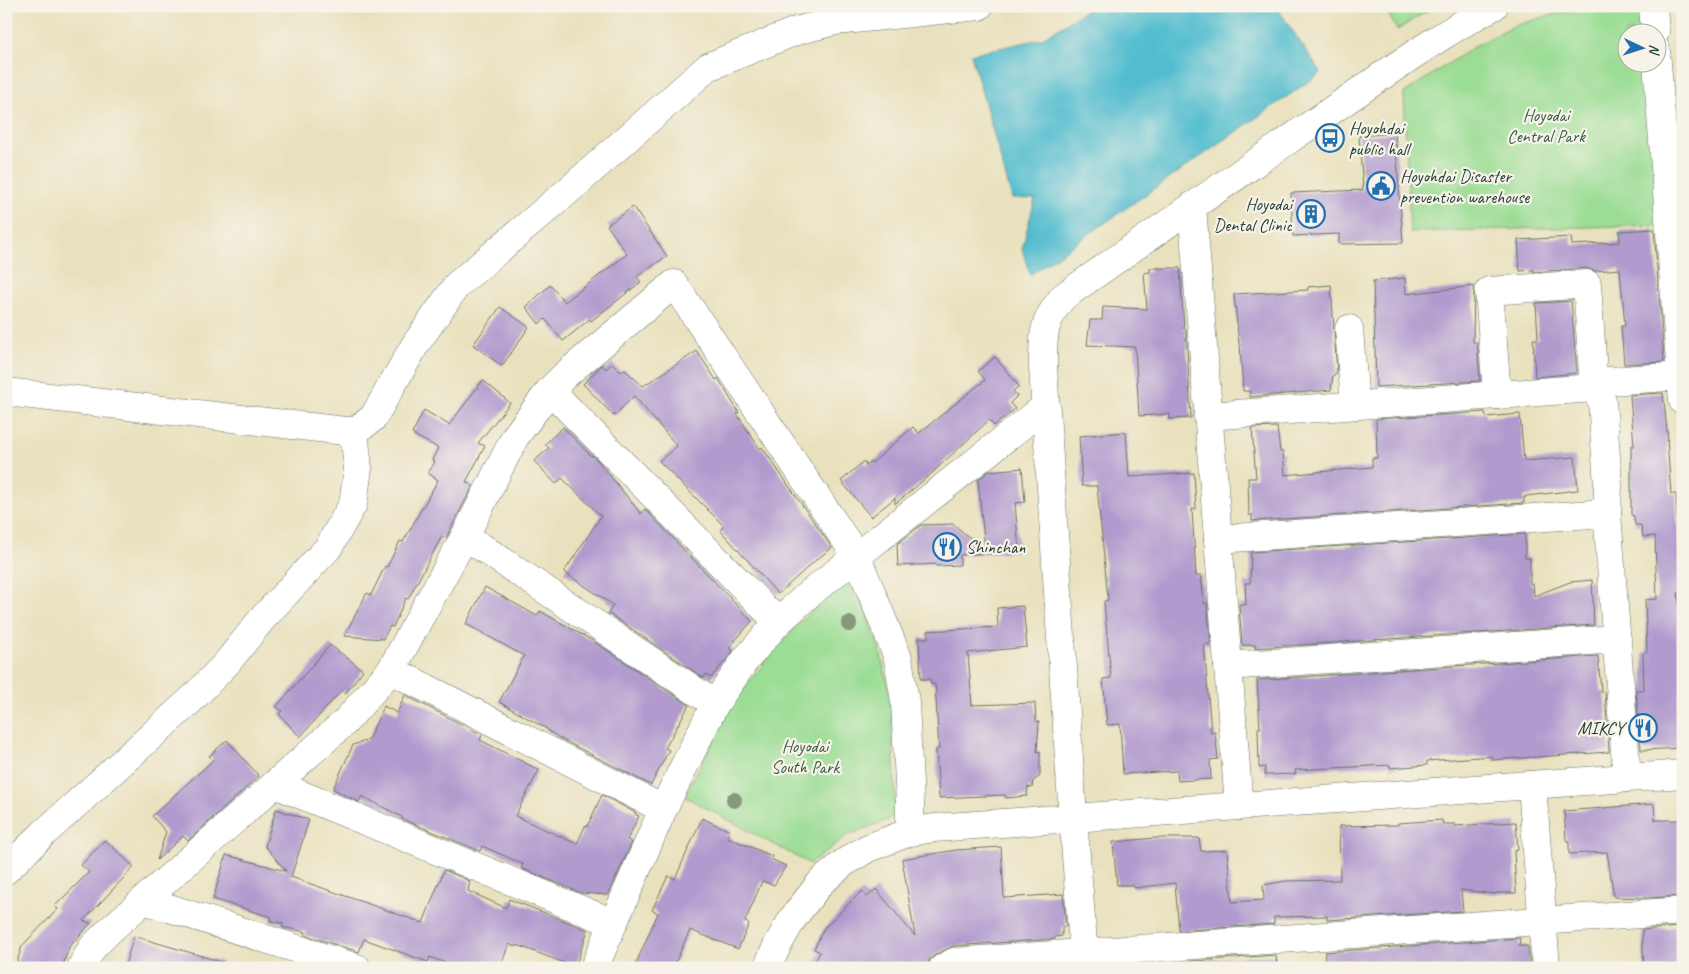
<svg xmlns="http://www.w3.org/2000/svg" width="1689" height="974" font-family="Caveat,sans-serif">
<rect width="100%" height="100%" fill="#f7f3e8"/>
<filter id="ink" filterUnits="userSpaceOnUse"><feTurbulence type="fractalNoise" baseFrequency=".02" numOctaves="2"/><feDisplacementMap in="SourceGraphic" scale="10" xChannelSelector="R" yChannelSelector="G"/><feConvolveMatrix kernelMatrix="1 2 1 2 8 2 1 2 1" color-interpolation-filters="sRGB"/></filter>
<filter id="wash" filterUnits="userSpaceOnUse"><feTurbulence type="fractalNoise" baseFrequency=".0096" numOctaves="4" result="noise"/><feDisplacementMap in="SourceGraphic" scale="20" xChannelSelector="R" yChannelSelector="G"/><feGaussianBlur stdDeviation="1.12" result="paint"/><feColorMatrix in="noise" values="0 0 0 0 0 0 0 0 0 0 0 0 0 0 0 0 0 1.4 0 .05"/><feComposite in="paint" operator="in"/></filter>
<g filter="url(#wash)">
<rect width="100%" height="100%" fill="#e9e1be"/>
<!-- green -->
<g fill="#9bdd94" stroke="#5d8d64">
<polygon points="1384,6 1435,6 1397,30"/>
<polygon points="1582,6 1644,6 1645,32 1626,32 1626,62 1648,63 1659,225 1410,232 1404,93 1475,46 1514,26"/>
<polygon points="841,585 856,587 879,647 891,698 896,806 890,819 848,835 810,864 684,796 735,700 775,649 804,618"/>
</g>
<!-- water -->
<polygon fill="#53bdcf" stroke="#397d82" points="1096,6 1276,6 1321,73 1030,275 1022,249 1035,199 1012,199 971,54 1041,39 1085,11"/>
<g id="blocks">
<!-- building -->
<g fill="#b09ace">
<polygon points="1395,133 1403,243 1339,244 1339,234 1293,236 1291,193 1363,190 1359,136"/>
<polygon points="633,207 667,256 637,277 641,282 591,321 590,319 563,341 545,319 539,324 526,307 550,285 565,302 627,254 607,225"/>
<polygon points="1654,229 1664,362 1624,364 1621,326 1625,326 1620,269 1595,271 1586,268 1534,272 1534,270 1520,271 1518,240 1571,237 1572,245 1620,242 1619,231"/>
<polygon points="1150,268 1180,268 1184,329 1186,329 1186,332 1191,418 1169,419 1170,414 1139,416 1135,347 1087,345 1090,320 1102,320 1103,307 1147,309 1144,273 1150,272"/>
<polygon points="1405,278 1406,294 1474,286 1473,342 1477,342 1480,381 1376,387 1373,281"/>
<polygon points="1331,285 1337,373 1333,375 1331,390 1250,397 1250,391 1243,391 1240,344 1239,344 1234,294 1308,290 1308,287"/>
<polygon points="1571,301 1577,373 1535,377 1533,339 1538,339 1536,303"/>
<polygon points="500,307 529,327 502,366 473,345"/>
<polygon points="697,351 716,380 718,378 739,413 737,414 760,449 762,447 832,548 817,559 778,594 720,530 724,526 659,461 677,446 634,396 614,416 583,384 602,365 606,369 612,363 621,372 624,369 643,386"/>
<polygon points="995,357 1019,386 1013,391 1017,396 1010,403 1015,409 994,426 989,420 932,473 895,504 895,498 871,517 841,481 864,461 866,465 871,461 872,463 913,427 919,433 985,380 978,371"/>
<polygon points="483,380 510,403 478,443 485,446 466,482 473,486 456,518 446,538 442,536 408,599 406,598 393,627 390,626 383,639 344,636 367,593 371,595 385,566 387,567 400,541 403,542 438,480 428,473 435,462 432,460 438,448 412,434 424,410 449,425"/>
<polygon points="1663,393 1668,440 1667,440 1671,494 1676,494 1680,571 1683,571 1683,593 1678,593 1683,650 1683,748 1641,750 1636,690 1644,690 1643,654 1647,651 1645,600 1657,599 1655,536 1643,537 1641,525 1635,525 1634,516 1631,515 1631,446 1634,446 1630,395"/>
<polygon points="1485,412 1486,417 1520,414 1524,461 1575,457 1578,490 1526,496 1526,497 1524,497 1524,503 1252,521 1252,515 1249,515 1248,478 1256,478 1252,428 1277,427 1280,452 1283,452 1285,475 1372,467 1372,458 1377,458 1376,419"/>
<polygon points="563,427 591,456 592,455 600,463 641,514 645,509 752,621 729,648 733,651 711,678 706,674 704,678 608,613 613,605 564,572 601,516 562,478 556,484 534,461 549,448 545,444"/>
<polygon points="1126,432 1129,477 1194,473 1196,509 1192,509 1196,576 1201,575 1204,603 1207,603 1211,644 1204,644 1211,733 1215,732 1218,759 1210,760 1211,779 1178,781 1177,771 1123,774 1120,724 1107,725 1103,679 1111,678 1104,601 1108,600 1105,567 1097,486 1082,486 1079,436"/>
<polygon points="1022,468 1025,502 1015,503 1019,551 960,555 960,565 936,566 936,564 898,566 897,544 921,525 953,524 985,550 978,480 989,471"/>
<polygon points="1525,534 1525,558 1530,558 1530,584 1533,584 1534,596 1570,582 1592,580 1594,625 1255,648 1255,645 1242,645 1239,604 1246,605 1245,583 1250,583 1251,552"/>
<polygon points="485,587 537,616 540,611 593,641 689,705 665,748 669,750 651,785 559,738 547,730 547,729 499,702 524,656 466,624"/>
<polygon points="1023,606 1027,647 968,653 972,705 1035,703 1036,721 1039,722 1037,752 1040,751 1040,776 1033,781 1032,788 1028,787 1027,796 1006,798 1005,795 939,798 936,749 939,749 935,684 931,684 930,679 921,679 919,638 928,638 928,631 998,627 997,608"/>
<polygon points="330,645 363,670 346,693 342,690 300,737 279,714 282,711 276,707"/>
<polygon points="1598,656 1601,692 1605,692 1609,752 1492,760 1492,756 1427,761 1427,765 1390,768 1390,765 1295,770 1296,774 1265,775 1265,767 1259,768 1258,728 1260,728 1257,680"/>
<polygon points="405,695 482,735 480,740 539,770 515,816 577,844 585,826 587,827 602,795 636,813 635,814 639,816 627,840 632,842 608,895 581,893 521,868 523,864 482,846 480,851 402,819 402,817 362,796 359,802 333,789 353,745 368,740 384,706 397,713"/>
<polygon points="227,740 259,776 188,841 183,836 157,860 166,832 152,816 213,760 209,756"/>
<polygon points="1654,804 1655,820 1683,820 1683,896 1649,898 1614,897 1607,852 1569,854 1569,841 1566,840 1564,811"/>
<polygon points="276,809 309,820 291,877 423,923 444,870 470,881 468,891 506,908 509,899 588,930 575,967 517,945 516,947 509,944 500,968 459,968 430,957 428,962 364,939 359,952 305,935 306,932 282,927 283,923 270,921 271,917 213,899 226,855 286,871 265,846"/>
<polygon points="702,818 730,831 727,837 772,856 771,859 786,866 774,885 762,881 745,922 749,924 738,949 690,930 673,968 634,968 658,913 652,910 668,876 675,879"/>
<polygon points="1442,820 1443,824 1455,824 1455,826 1516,822 1518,850 1514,851 1516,893 1496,893 1496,894 1461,890 1463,911 1327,920 1327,916 1274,917 1274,924 1179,931 1175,883 1134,888 1133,885 1117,885 1113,842 1155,838 1199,838 1201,851 1227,850 1232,902 1264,900 1263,885 1286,881 1340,880 1339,826 1398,825 1398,823"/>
<polygon points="105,840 134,867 83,921 91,923 69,947 62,968 15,968 22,946 58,909 55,906 89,872 81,865"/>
<polygon points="1001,847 1004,898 1063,894 1066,926 1062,927 1062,936 1055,937 1055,939 953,946 935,955 929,960 927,968 812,968 820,952 814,949 824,928 862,891 867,897 876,889 915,936 902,859 956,850"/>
<polygon points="1678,927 1682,968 1644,968 1642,930"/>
<polygon points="134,936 222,962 221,968 124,968"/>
<polygon points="1520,938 1519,946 1528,946 1530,968 1324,968 1325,952"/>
<polygon points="1276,955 1277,968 1181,968 1181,962"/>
</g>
</g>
</g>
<g filter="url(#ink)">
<use href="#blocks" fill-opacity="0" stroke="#667664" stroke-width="1"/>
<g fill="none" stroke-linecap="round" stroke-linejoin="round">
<defs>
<g id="street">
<polyline points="1653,6 1655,32"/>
<polyline points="1656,50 1683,401"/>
<polyline points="1192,206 1239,806"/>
<polyline points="1349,329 1355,405"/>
<polyline points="550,390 778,622"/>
<polyline points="6,392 354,432 373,418 415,345 457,285 568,191 708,67 796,31 835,21 979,6"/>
<polyline points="1497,395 1489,291 1587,284 1594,388 1602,401 1608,485 1607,513 1627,778"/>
<polyline points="1208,416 1594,388 1609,381 1683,376"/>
<polyline points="465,536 715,704"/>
<polyline points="1218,539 1607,513"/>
<polyline points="1228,666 1617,639"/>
<polyline points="391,670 663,809"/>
<polyline points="275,784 613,923"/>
<polyline points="1532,785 1546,968"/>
<polyline points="1073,818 1085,968"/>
<polyline points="6,870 43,834 191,700 226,664 262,619 328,548 353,504 358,468 354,432"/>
<polyline points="144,900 357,968"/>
<polyline points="81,968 92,948 110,930 345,722 391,670 465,536 515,437 550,390 565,375 674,284 857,557 898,658 905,702 910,804 910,832"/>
<polyline points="594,968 663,809 715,704 746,659 778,622 809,594 1046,406"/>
<polyline points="943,968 954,962 1683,911"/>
</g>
<g id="secondary">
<path d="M 1073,818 L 1043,367 C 1043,337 1042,322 1063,297 C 1149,236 1235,177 1322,117 C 1378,79 1434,38 1494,6"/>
<polyline points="767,968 777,946 793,918 821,882 845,862 868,848 910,832 934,828 1073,818 1683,774"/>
</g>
</defs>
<!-- street casing -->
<use href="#street" stroke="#667664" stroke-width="29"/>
<!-- secondary casing -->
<use href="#secondary" stroke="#667664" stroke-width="29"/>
<!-- street -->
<use href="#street" stroke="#fff" stroke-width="28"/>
<!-- secondary -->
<use href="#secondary" stroke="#fff" stroke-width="28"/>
</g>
<!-- trees -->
<g fill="#88987d">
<circle cx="849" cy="624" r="8"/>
<circle cx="734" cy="800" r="8"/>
</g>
</g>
<!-- icons -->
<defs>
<symbol id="bus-ring" viewBox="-11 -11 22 22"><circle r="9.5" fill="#f7f3e8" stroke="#1f6fb2" stroke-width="1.5"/><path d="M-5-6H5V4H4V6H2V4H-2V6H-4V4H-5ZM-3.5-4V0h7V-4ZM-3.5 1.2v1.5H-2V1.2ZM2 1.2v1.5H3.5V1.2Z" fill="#1f6fb2"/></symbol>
<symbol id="civic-ring" viewBox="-11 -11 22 22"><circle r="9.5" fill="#f7f3e8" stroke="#1f6fb2" stroke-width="1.5"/><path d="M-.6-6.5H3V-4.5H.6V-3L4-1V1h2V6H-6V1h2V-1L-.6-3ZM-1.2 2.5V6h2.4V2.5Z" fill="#1f6fb2"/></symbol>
<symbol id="building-ring" viewBox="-11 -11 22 22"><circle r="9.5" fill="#f7f3e8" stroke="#1f6fb2" stroke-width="1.5"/><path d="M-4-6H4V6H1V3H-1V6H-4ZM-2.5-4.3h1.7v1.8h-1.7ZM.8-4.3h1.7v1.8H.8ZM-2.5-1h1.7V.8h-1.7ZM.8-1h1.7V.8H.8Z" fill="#1f6fb2"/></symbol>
<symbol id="restaurant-ring" viewBox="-11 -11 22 22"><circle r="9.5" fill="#f7f3e8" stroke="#1f6fb2" stroke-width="1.5"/><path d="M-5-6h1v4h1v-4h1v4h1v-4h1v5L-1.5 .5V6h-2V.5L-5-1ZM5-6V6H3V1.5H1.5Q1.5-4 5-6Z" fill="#1f6fb2"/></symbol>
</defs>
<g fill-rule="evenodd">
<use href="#bus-ring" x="1314" y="122" width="32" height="32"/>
<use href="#civic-ring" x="1365" y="170" width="32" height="32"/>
<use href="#building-ring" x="1295" y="198" width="32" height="32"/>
<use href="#restaurant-ring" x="931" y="531" width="32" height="32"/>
<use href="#restaurant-ring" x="1627" y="712" width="32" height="32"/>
</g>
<g text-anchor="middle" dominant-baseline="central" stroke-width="4.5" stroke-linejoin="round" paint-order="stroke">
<!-- park labels -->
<g font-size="18" fill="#385d47" stroke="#f7f3e8">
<text x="1546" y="115">Hoyodai<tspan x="1546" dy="21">Central Park</tspan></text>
<text x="805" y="746">Hoyodai<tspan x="805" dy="21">South Park</tspan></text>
</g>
<!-- poi labels -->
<g font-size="18" fill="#1f3d34" stroke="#f7f3e8" text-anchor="start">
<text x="1349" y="128">Hoyohdai<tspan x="1349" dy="21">public hall</tspan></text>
<text x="1400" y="176">Hoyohdai Disaster<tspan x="1400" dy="21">prevention warehouse</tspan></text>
<text x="1292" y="204" text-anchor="end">Hoyodai<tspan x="1292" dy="21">Dental Clinic</tspan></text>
<text x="966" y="547">Shinchan</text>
<text x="1624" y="728" text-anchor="end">MIKCY</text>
</g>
</g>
<!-- margin -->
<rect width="1689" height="974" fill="none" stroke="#f7f3e8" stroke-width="25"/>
<!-- north arrow -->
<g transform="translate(1642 48) rotate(94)"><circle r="24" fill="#f7f3e8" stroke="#a1aaa0"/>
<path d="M0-4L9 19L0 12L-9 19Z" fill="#1f6fb2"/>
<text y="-8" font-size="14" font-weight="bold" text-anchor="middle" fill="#1f3d34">N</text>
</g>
</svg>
